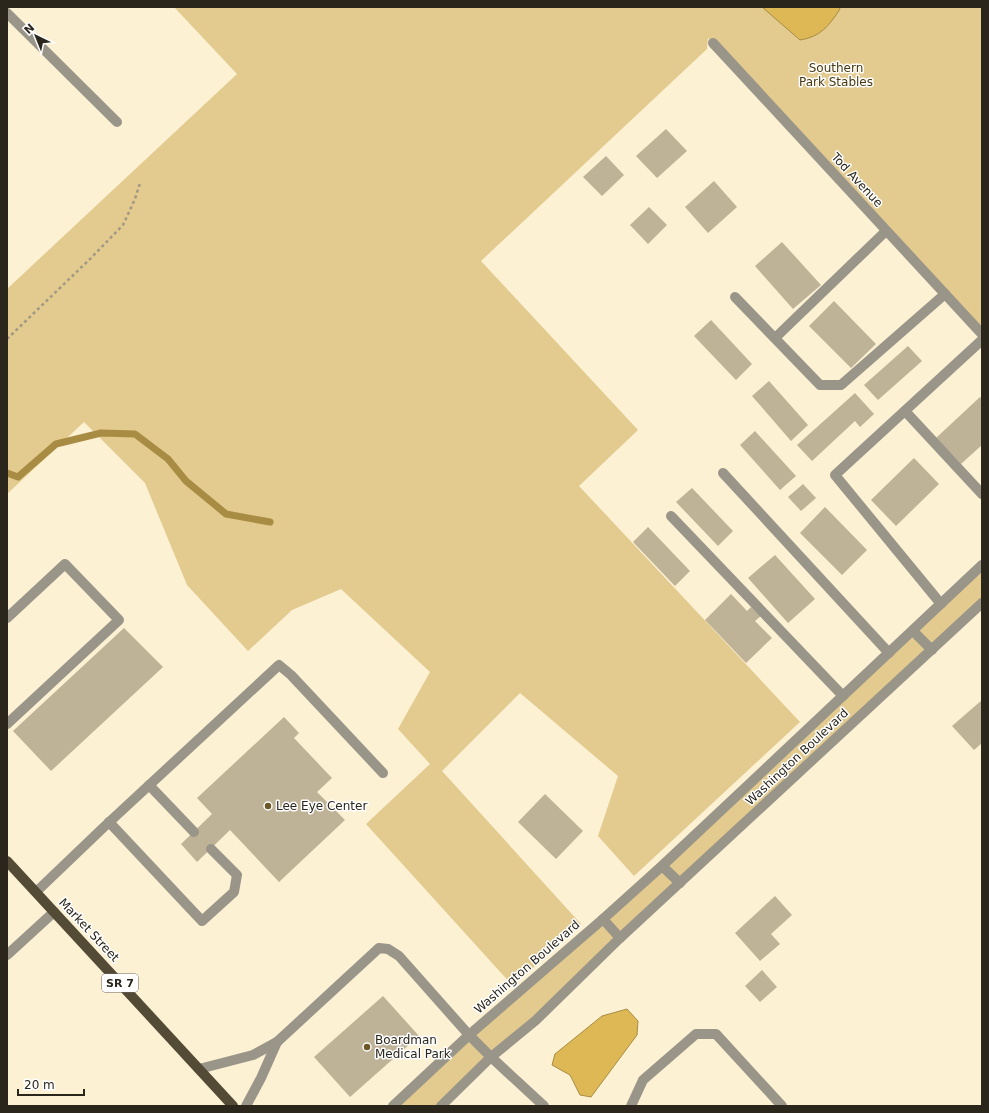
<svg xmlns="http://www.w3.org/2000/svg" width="989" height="1113" font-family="'DejaVu Sans',sans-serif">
<rect width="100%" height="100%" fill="#fdf1d4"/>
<!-- green -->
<g fill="#e3ca8e">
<polygon points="174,7 982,7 982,334 708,38 707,49 481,261 638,430 579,486 800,722 634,876 598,836 618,776 520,693 442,771 581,924 513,986 366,824 430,764 398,729 430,672 341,589 292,610 248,651 187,585 145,483 84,422 7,494 7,289 237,74"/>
<polygon points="982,565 982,603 441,1106 393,1106"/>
</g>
<!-- water -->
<g fill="#deb855" stroke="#a88c44">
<path d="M 762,7 L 839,7 L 840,9 C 829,26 820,37 800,40 Z"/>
<polygon points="627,1009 638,1021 637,1035 591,1097 580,1095 570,1075 552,1065 555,1054 602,1016"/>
</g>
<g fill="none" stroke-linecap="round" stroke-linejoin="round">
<!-- stream -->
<polyline stroke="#a88c44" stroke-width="7" points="7,473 18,477 56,444 101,433 135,434 168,459 186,481 226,514 270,522"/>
</g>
<!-- building -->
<g fill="#beb397">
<polygon points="666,129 687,151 657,178 636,156"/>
<polygon points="606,156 624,175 602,196 583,177"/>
<polygon points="714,181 737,207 708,233 685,207"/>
<polygon points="649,207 667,225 648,244 630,225"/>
<polygon points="782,242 821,285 793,309 755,266"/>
<polygon points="834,301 876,344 851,368 809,326"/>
<polygon points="711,320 752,364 736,380 694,336"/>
<polygon points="908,346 922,361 878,400 864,385"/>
<polygon points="769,381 808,425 791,441 752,396"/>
<polygon points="855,393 874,414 860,427 855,421 812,461 797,445"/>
<polygon points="980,397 982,399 982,445 961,464 936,438"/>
<polygon points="755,431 796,476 780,490 740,445"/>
<polygon points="914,458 939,484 896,526 871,500"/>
<polygon points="803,484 816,498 801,511 788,497"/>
<polygon points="692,488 733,531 718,546 676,502"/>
<polygon points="825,507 867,550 842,575 800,533"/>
<polygon points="648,527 690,571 675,586 633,542"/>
<polygon points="775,555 815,599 788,623 748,578"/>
<polygon points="731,594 747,611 751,607 761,616 755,621 772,638 746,663 705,620"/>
<polygon points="124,628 163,667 51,771 13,731"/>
<polygon points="982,700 982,743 974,750 952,726"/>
<polygon points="284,717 299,733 294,738 332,778 317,792 345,820 279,882 230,830 197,862 181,844 212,814 197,798"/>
<polygon points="545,794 583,831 556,859 518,822"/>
<polygon points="775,896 792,915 771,934 780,944 760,961 735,933"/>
<polygon points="762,970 777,987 760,1002 745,986"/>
<polygon points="383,996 419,1036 350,1097 314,1057"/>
</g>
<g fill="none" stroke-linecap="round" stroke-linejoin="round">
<!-- path -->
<polyline stroke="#a29984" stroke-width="2.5" stroke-dasharray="3 3" stroke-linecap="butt" points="7,339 90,259 123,225 135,199 140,183"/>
<!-- service -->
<g stroke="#9a9589" stroke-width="10">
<polyline points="7,13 117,122"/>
<polyline points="735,297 820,385 841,385 945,294"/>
<polyline points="775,338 886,231"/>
<polyline points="905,411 982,494"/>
<polyline points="723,473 889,653"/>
<polyline points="671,516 843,696"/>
<polyline points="941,604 835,475 982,340"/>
<polyline points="7,618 65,564 119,620 7,724"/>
<polyline points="149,785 194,832"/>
<polyline points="109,822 202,921 234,892 237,875 211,849"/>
<polyline points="36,892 105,826 279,665 291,675 383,773"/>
<polyline points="7,955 54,912"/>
<polyline points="491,1057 544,1106"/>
<polyline points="199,1069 253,1055 277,1042 379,948 388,949 399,956 469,1035"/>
<polyline points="246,1106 261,1078 277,1042"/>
<polyline points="631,1106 643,1080 696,1034 716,1034 782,1106"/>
</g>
<!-- minor -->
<g stroke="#9a9589" stroke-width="10">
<polyline points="713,43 982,334"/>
<polyline points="913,631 932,650"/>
<polyline points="662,866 680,883"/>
<polyline points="603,919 620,938"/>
<polyline points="469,1035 491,1057"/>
<polyline points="393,1106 469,1035 603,919 662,866 982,565"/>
<polyline points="441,1106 491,1057 535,1021 620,938 982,603"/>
</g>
<!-- primary -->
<polyline stroke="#544b36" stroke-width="10" points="7,861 233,1106"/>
</g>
<!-- markers -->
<g fill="#6b5827" stroke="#fff" stroke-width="1.5">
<circle cx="268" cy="806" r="4"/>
<circle cx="367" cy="1047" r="4"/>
</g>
<g text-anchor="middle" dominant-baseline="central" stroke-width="3" stroke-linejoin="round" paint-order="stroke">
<!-- shield labels -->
<rect fill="#fff" stroke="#6b675f" stroke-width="1" x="102" y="974" width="36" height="18" rx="3"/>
<g font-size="11" font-weight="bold" fill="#2b261b">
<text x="120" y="983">SR 7</text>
</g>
<!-- park labels -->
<g font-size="12" fill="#47370c" stroke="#fff">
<text x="836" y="68">Southern<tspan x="836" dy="14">Park Stables</tspan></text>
</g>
<!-- street labels -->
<g font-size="12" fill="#2b261b" stroke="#fff">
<text transform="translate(857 180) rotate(47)">Tod Avenue</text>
<text transform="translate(797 757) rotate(-43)">Washington Boulevard</text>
<text transform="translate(89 930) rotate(47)">Market Street</text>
<text transform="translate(527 967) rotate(-41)">Washington Boulevard</text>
</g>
<!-- poi labels -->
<g font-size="12" fill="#2b261b" stroke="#fff" text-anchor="start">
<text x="276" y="806">Lee Eye Center</text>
<text x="375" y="1040">Boardman<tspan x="375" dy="14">Medical Park</tspan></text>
</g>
</g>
<!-- border -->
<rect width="989" height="1113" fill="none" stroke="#2b261b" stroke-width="16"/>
<!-- north arrow -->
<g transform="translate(36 36) rotate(317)" stroke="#ffffff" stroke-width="3" paint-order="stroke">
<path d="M0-3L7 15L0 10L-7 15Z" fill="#2b261b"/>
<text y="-6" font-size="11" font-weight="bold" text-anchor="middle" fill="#2b261b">N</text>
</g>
<!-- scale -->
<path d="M18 1089v6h66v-6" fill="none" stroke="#2b261b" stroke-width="2"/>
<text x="24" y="1089" font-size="12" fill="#2b261b" stroke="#ffffff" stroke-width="3" paint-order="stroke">20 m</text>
</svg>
